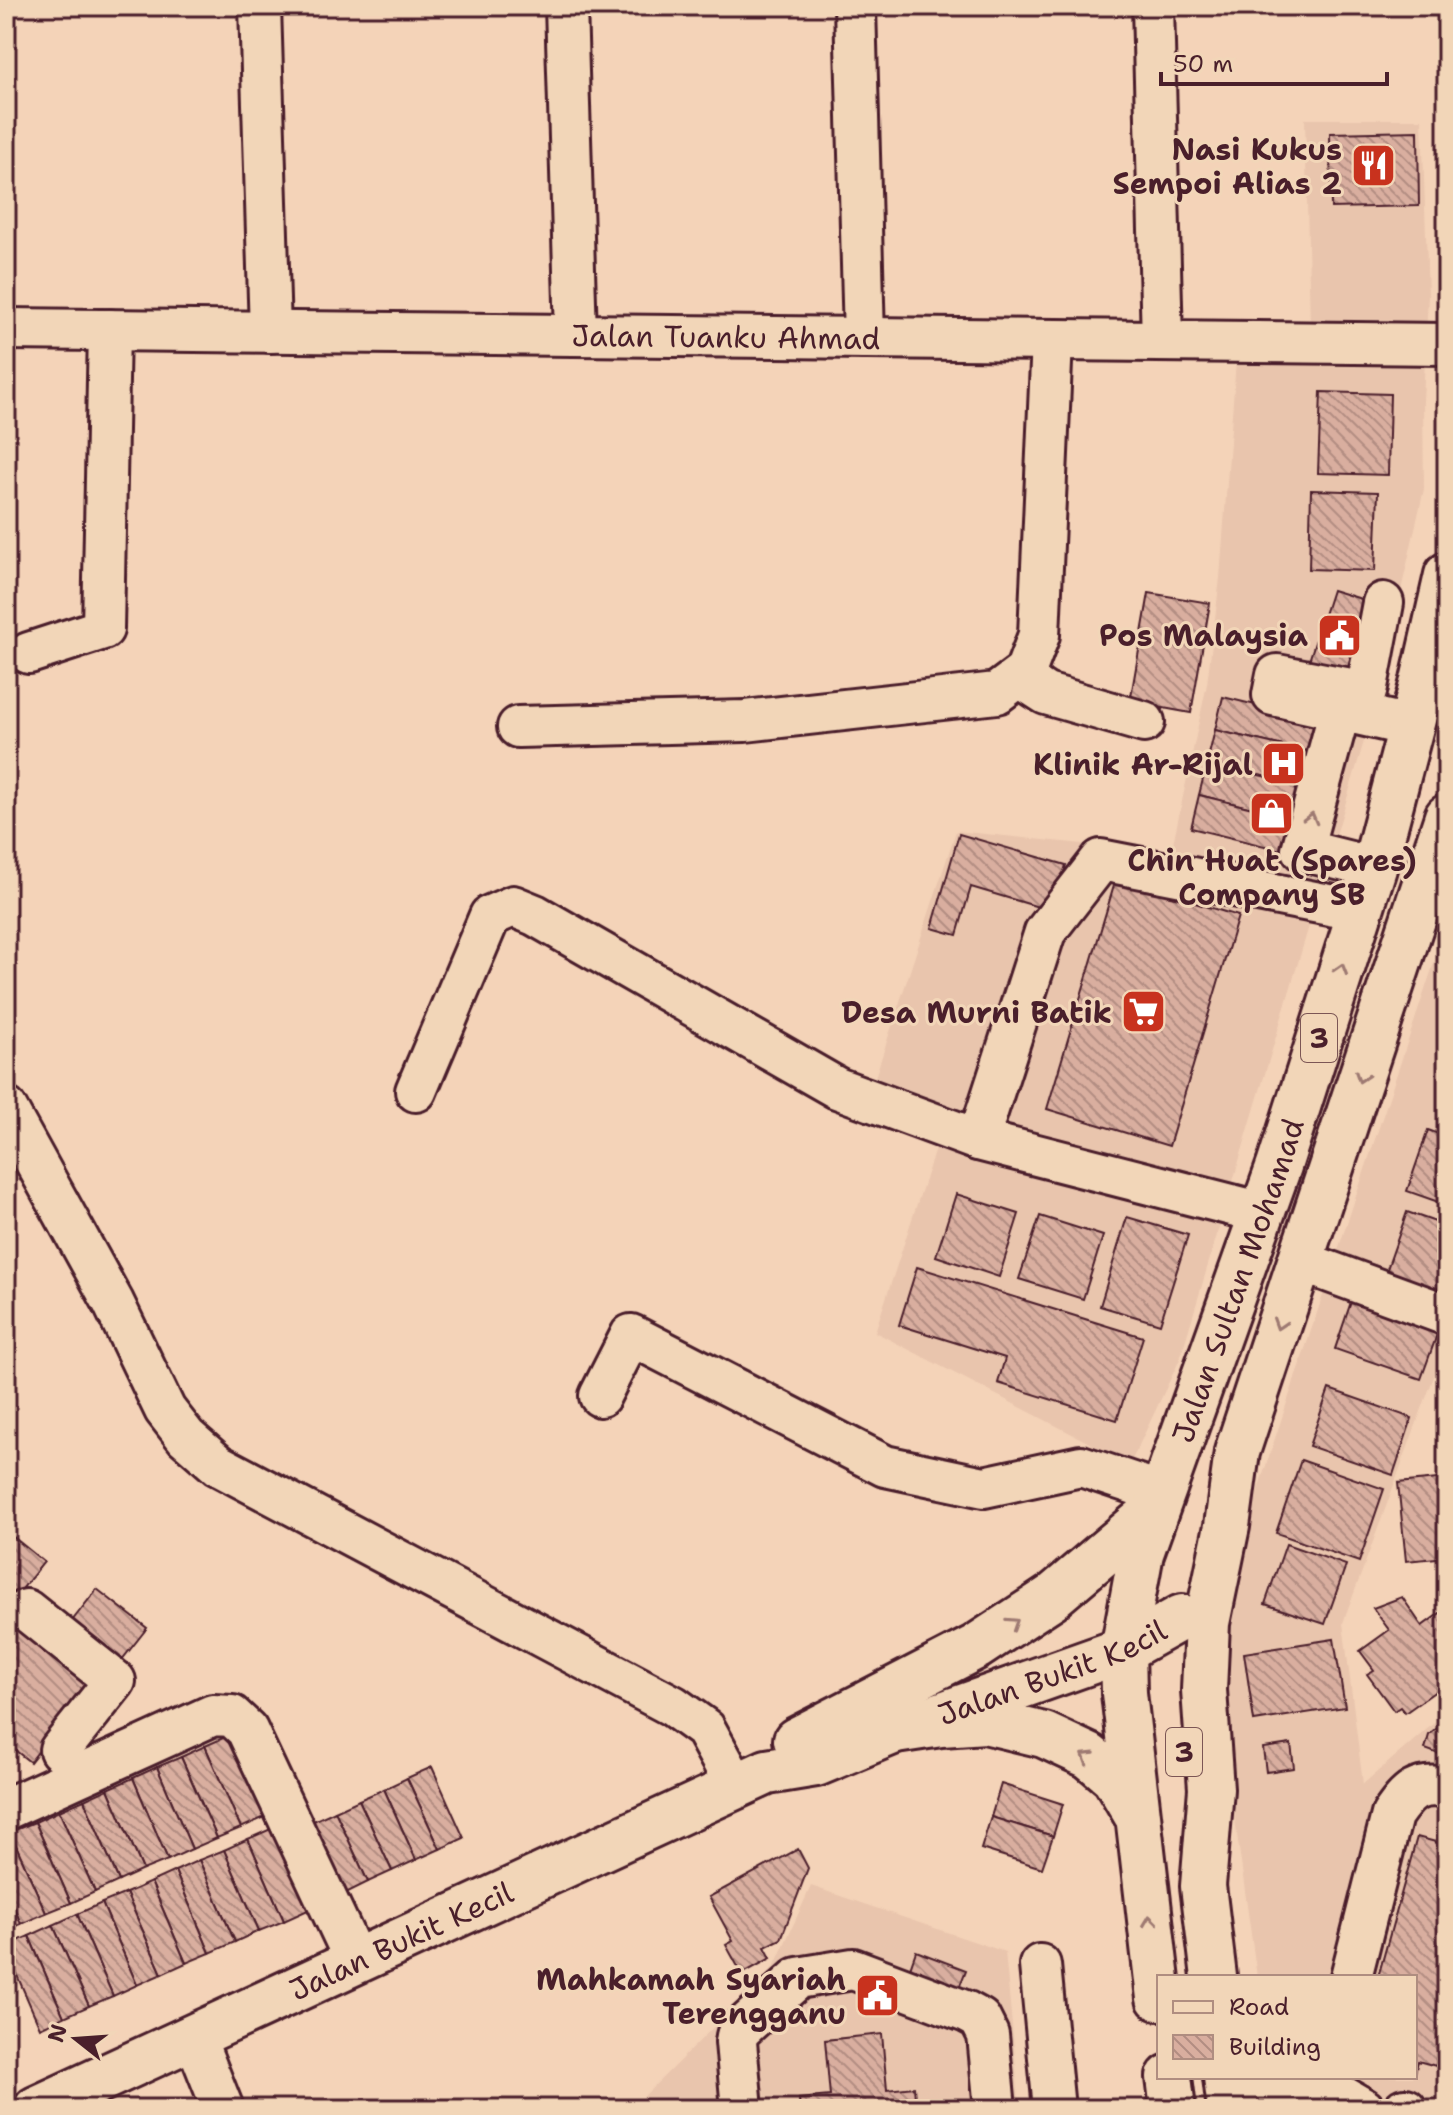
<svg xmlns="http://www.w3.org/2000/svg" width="1453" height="2115" font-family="'Shantell Sans',sans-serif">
<defs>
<pattern id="building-back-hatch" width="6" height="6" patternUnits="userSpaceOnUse" patternTransform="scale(2)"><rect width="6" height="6" fill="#d9ae9f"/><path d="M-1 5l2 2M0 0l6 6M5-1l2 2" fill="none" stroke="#b28d82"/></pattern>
</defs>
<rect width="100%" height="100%" fill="#f4d3b8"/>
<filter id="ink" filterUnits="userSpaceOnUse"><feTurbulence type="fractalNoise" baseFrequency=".0125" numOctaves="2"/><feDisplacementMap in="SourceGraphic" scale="16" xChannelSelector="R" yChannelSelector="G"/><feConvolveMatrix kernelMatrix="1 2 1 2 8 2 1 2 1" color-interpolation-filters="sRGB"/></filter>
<g filter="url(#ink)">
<!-- built -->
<g fill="#e9c5ad">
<polygon points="1305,119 1422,119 1428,295 1423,401 1424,489 1376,701 1180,1359 1130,1464 875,1332 937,1143 864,1111 956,831 1171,853 1207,684 1220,578 1236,360 1310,326"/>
<polygon points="1447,924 1447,1341 1343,1623 1363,1784 1447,1712 1447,2109 1276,2109 1272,2077 1415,2077 1415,1977 1257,1977 1216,1684 1233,1564"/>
<polygon points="811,1886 1005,1952 1020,2109 631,2109 774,1967"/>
</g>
<!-- building -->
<g fill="url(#building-back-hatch)" stroke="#4a1f2b" stroke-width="2">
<polygon points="1418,131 1419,206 1331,208 1330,133"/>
<polygon points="1321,392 1390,394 1388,475 1318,473"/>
<polygon points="1311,490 1378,492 1375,571 1309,569"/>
<polygon points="1332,590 1371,602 1348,680 1307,667"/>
<polygon points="1149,593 1210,603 1191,713 1130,702"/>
<polygon points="1223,697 1317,720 1309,752 1215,730"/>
<polygon points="1215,730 1309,752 1301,785 1207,763"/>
<polygon points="1207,763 1301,785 1293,818 1199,795"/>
<polygon points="1199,795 1293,818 1285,851 1191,828"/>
<polygon points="959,834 1066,865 1052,911 971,887 957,935 932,928"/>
<polygon points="1116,879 1238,916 1169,1146 1047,1109"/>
<polygon points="1428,1130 1447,1137 1447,1205 1407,1191"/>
<polygon points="956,1194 1019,1214 999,1277 936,1256"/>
<polygon points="1407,1212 1447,1226 1447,1293 1386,1272"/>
<polygon points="1040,1216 1103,1236 1083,1299 1019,1279"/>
<polygon points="1127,1217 1188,1235 1160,1324 1100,1306"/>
<polygon points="917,1267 1143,1337 1117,1420 998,1383 1005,1358 899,1325"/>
<polygon points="1352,1299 1439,1329 1421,1379 1335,1349"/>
<polygon points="1329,1389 1412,1418 1393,1475 1309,1446"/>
<polygon points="1301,1460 1384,1489 1359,1562 1276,1533"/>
<polygon points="1447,1478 1447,1557 1406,1561 1398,1483"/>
<polygon points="6,1531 44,1562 6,1609"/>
<polygon points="1286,1544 1346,1565 1325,1624 1265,1604"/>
<polygon points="97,1589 147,1628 121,1661 72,1621"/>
<polygon points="1402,1597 1422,1626 1447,1608 1447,1683 1405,1713 1400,1707 1394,1711 1367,1674 1374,1670 1360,1651 1389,1630 1373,1608"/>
<polygon points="12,1623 91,1684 30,1762 6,1743 6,1630"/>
<polygon points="1334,1639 1345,1707 1254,1721 1244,1653"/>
<polygon points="1447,1720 1447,1757 1425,1749 1429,1735"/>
<polygon points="230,1735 265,1817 241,1828 205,1746"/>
<polygon points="1291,1744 1294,1768 1266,1772 1263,1748"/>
<polygon points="205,1746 241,1828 217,1838 181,1757"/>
<polygon points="181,1757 217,1838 192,1849 157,1767"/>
<polygon points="157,1767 192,1849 168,1860 133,1778"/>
<polygon points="432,1767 464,1838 440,1849 407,1778"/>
<polygon points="133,1778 168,1860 143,1870 108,1789"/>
<polygon points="407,1778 440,1849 416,1860 384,1789"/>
<polygon points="1001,1784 1063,1804 1053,1836 991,1817"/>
<polygon points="108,1789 143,1870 119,1881 84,1800"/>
<polygon points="384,1789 416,1860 392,1871 359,1800"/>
<polygon points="84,1800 119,1881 95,1892 59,1811"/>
<polygon points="359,1800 392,1871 368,1882 335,1811"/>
<polygon points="59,1811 95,1892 71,1903 35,1822"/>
<polygon points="335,1811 368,1882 344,1894 311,1822"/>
<polygon points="991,1817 1053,1836 1042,1868 981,1849"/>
<polygon points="35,1822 71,1903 46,1913 10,1832"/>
<polygon points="273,1828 308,1910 284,1921 248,1839"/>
<polygon points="10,1832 46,1913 21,1924 6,1889 6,1834"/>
<polygon points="1417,1837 1447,1845 1447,2027 1436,2066 1418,2061 1415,2073 1415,1977 1378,1977"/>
<polygon points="248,1839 284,1921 259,1931 224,1850"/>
<polygon points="798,1849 808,1868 781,1939 765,1947 771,1958 742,1974 726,1945 733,1941 709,1897"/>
<polygon points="224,1850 259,1931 235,1942 199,1860"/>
<polygon points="199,1860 235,1942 210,1953 175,1871"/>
<polygon points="175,1871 210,1953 186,1963 151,1882"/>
<polygon points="151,1882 186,1963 162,1974 126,1893"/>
<polygon points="6,1889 21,1924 6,1931"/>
<polygon points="126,1893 162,1974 137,1985 102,1903"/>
<polygon points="102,1903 137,1985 113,1996 77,1914"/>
<polygon points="77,1914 113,1996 89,2006 53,1925"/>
<polygon points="53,1925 89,2006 64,2017 29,1936"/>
<polygon points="29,1936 64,2017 40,2028 6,1950 6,1946"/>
<polygon points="916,1951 966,1970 957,1993 908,1974"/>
<polygon points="882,2034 887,2090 914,2087 916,2109 800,2109 799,2099 830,2096 825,2040"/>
</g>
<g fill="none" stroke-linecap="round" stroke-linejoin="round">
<defs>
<g id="minor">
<polyline points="260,6 270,332"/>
<polyline points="566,6 576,335"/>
<polyline points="855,6 864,338"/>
<polyline points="1153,6 1162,341"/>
<path id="s1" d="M 6,329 L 1447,344"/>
<polyline points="29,653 103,629 109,330"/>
<polyline points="1025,672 1032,685 1046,694 1144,722"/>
<polyline points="1340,710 1273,695 1277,675 1366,692 1383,603"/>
<polyline points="518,727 745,721 997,693 1025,672 1039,635 1052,340"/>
<polyline points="1374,868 1302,850 1340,710 1410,726"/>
<polyline points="416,1091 490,916 513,906 535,915 837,1088 978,1140 1263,1213"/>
<polyline points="6,1108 113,1302 165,1410 186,1437 218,1465 673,1706 705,1729 736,1786"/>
<polyline points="978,1140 1045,932 1101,860 1360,911"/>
<polyline points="1300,1261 1447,1315"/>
<polyline points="600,1396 631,1335 885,1466 984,1487 1081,1466 1162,1493"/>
<polyline points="26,1610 115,1681 60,1750"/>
<polyline points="6,1809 213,1715 232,1716 247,1730 356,1962"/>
<polyline points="1040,1965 1054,2109"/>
<path d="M 1351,1977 L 1392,1815 C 1408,1792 1417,1782 1447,1788"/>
<polyline points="194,2036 223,2109"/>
<polyline points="1228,2098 1323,2085 1364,2109"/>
<polyline points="742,2109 736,2042 737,2036 741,2029 798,1978 853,1969 967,2012 980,2019 988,2035 995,2109"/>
<polyline points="1404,2109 1406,2109"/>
</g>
<g id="major">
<path id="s2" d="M 36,2109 L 767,1772 L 816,1764 L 895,1731 L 1123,1650 L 1182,1617"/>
</g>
<g id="highway">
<polyline points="895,1731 941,1724 985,1721 1044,1735 1089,1756 1114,1777 1135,1813"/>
<polyline points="796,1740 976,1647 1052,1597 1156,1509"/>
<polyline points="1214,1977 1203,1886 1211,1789 1204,1690 1207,1623 1227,1526 1237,1452 1447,817"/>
<path id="s3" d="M 1159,1998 L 1124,1693 L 1123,1650 L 1141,1553 L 1279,1166 L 1374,868 L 1423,681 L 1447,575"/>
<polyline points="1169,2077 1173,2109"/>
<polyline points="1226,2077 1230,2109"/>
</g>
</defs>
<!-- minor casing -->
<use href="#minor" stroke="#4a1f2b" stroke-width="46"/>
<!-- major casing -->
<use href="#major" stroke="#4a1f2b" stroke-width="50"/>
<!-- highway casing -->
<use href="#highway" stroke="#4a1f2b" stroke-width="50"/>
<!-- minor -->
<use href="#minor" stroke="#f2d6b8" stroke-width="40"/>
<!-- major -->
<use href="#major" stroke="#f2d6b8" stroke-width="44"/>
<!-- highway -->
<use href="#highway" stroke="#f2d6b8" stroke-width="44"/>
</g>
<!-- one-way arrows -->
<defs><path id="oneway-chevron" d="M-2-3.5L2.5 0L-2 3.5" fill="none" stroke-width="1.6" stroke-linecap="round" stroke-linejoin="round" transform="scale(2)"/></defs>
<g stroke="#9e7a72">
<use href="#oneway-chevron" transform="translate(1311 818) rotate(-75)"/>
<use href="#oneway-chevron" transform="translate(1341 969) rotate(-73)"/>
<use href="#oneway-chevron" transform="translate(1361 1077) rotate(108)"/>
<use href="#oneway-chevron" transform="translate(1279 1324) rotate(108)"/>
<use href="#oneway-chevron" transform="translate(1013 1623) rotate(-33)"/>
<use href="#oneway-chevron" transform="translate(1087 1757) rotate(-148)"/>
<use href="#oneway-chevron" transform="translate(1150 1921) rotate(-97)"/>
</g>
</g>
<!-- icons -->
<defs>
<symbol id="restaurant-square" viewBox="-11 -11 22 22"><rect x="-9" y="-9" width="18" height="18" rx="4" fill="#c8321e" stroke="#f2d6b8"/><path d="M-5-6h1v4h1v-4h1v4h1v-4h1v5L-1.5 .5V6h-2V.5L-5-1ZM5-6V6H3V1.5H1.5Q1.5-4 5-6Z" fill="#fff"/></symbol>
<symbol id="civic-square" viewBox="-11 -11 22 22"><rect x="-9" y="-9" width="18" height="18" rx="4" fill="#c8321e" stroke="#f2d6b8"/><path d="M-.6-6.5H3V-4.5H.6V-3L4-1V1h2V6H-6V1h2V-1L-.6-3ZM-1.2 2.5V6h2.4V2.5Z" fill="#fff"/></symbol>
<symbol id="hospital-square" viewBox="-11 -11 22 22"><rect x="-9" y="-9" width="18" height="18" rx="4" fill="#c8321e" stroke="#f2d6b8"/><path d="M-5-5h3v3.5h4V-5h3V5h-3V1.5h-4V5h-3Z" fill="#fff"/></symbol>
<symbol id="shop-square" viewBox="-11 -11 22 22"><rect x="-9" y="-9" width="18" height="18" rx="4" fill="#c8321e" stroke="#f2d6b8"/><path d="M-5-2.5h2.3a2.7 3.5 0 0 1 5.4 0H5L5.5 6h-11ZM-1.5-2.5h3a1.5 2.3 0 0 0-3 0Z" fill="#fff"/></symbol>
<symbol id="supermarket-square" viewBox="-11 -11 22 22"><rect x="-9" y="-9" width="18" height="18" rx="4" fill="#c8321e" stroke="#f2d6b8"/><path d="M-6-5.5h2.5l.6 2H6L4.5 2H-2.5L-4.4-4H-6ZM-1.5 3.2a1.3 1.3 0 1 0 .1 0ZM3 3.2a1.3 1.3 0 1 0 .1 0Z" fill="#fff"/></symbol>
</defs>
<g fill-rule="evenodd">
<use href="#restaurant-square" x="1348" y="140" width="51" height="51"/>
<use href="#civic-square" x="1314" y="610" width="51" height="51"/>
<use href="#hospital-square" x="1258" y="738" width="51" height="51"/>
<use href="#shop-square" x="1246" y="788" width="51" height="51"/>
<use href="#supermarket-square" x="1118" y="986" width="51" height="51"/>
<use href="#civic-square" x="852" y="1970" width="51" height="51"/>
</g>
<g text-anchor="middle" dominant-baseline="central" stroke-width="6" stroke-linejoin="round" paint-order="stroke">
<!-- shield labels -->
<g fill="#f2d6b8" stroke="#7c5655" stroke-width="2">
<rect x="1301" y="1014" width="36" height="48" rx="6"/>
<rect x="1166" y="1728" width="36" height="48" rx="6"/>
</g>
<g font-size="28" font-weight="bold" fill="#4a1f2b">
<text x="1319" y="1038">3</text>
<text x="1184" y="1752">3</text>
</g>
<!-- poi labels -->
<g font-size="30" font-weight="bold" fill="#4a1f2b" stroke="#f2d6b8" text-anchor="end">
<text x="1342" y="149">Nasi Kukus<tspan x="1342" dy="34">Sempoi Alias 2</tspan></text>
<text x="1308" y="635">Pos Malaysia</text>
<text x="1253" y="764">Klinik Ar-Rijal</text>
<text x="1272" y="860" text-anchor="middle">Chin Huat (Spares)<tspan x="1272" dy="34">Company SB</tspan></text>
<text x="1112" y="1012">Desa Murni Batik</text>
<text x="846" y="1979">Mahkamah Syariah<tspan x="846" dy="34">Terengganu</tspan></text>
</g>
<!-- street labels -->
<g font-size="30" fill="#4a1f2b" stroke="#f2d6b8">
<text stroke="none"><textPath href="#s1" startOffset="720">Jalan Tuanku Ahmad</textPath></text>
<text stroke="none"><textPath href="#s3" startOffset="738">Jalan Sultan Mohamad</textPath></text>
<text stroke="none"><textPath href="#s2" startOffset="1108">Jalan Bukit Kecil</textPath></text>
<text stroke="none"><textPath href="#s2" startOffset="402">Jalan Bukit Kecil</textPath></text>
</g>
</g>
<!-- margin -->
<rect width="1453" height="2115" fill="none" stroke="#f2d6b8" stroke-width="32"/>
<rect x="16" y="16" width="1421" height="2083" fill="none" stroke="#4a1f2b" stroke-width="3" filter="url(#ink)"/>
<!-- legend -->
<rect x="1157" y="1975" width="260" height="104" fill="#f2d6b8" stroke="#af8d80" stroke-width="2"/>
<rect x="1173" y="2001" width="40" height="12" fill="#f2d6b8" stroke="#af8d80" stroke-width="2"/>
<text x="1229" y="2015" font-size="24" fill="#4a1f2b">Road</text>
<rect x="1173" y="2035" width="40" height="24" fill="url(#building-back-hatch)" stroke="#af8d80" stroke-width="2"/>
<text x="1229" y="2055" font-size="24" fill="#4a1f2b">Building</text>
<!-- north arrow -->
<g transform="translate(76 2039) rotate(287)" stroke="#f2d6b8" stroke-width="6" paint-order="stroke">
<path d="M0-6L14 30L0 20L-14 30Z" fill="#4a1f2b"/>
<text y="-12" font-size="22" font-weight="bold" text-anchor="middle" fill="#4a1f2b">N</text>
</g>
<!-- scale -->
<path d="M1161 72v12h226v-12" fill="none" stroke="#4a1f2b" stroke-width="4"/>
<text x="1173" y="72" font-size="24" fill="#4a1f2b" stroke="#f2d6b8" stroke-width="6" paint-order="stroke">50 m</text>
</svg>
